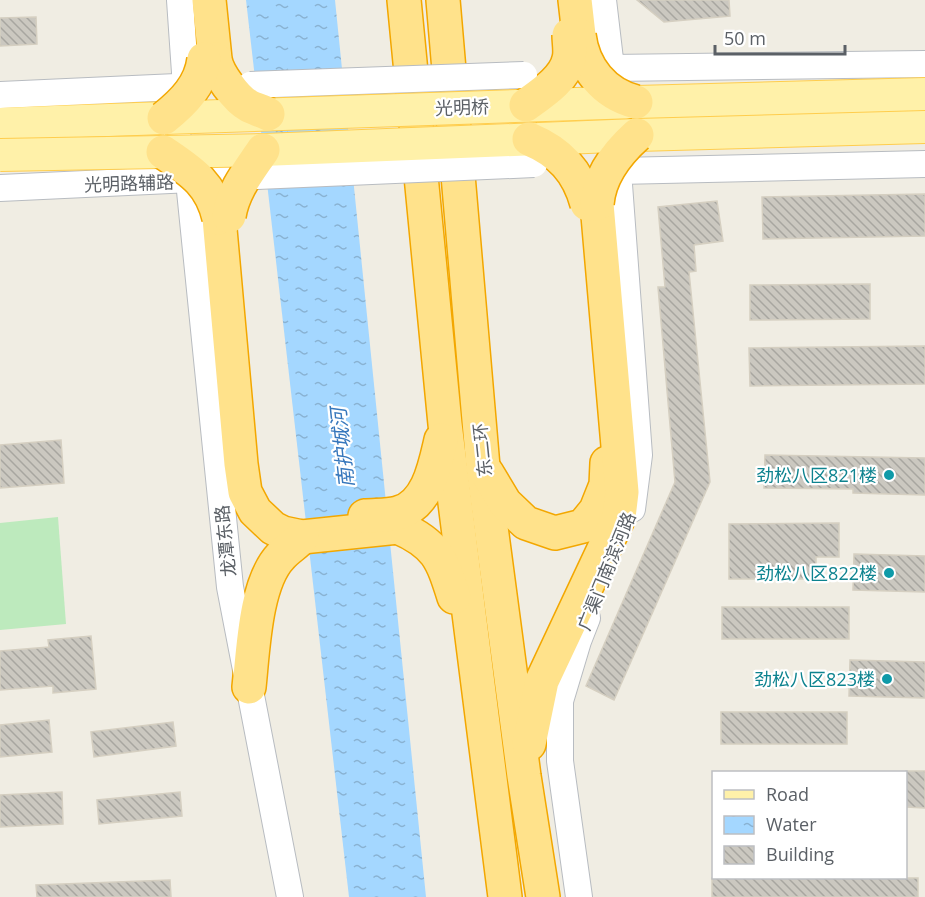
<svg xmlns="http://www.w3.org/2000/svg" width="925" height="897" font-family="'Open Sans','Noto Sans SC',sans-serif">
<defs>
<pattern id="water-ripples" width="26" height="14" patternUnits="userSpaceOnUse" patternTransform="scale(1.5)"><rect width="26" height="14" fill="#a4d7ff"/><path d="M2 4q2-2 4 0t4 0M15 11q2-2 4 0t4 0" fill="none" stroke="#89b2d2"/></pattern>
<pattern id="building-back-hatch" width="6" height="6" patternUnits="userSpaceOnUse" patternTransform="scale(1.5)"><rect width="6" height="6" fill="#cbc8c0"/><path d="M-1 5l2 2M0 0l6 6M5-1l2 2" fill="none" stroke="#a8a6a0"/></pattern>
</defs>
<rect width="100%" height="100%" fill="#f0ede3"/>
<!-- garden -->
<polygon fill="#bdeabd" points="58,517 66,624 0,630 0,523"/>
<!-- water -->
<polygon fill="url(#water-ripples)" points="246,0 335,0 426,897 349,897"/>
<!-- building -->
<g fill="url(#building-back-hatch)" stroke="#d5cfc1" stroke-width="1.5">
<polygon points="637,0 729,0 730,16 664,22"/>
<polygon points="36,17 37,44 0,46 0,18"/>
<polygon points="925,194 925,236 763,239 762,197"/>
<polygon points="717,201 723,241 694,245 696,271 689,272 710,482 614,700 586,686 675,482 658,287 665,287 658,207"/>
<polygon points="870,284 870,319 750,320 750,285"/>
<polygon points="925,346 925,384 750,386 749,348"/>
<polygon points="61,440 64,483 0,488 0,445"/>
<polygon points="765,455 925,458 925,495 853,493 853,489 764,488"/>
<polygon points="839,523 839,557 816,557 816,579 729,579 729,524"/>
<polygon points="854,554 925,556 925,592 853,590"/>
<rect x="722" y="607" width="127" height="32"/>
<polygon points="91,636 96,689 53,693 53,686 0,690 0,651 49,647 48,640"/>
<polygon points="850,660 925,662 925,698 849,696"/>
<rect x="721" y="712" width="126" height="32"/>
<polygon points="49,720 52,752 0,757 0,725"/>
<polygon points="173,722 176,746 94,757 91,732"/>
<polygon points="906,771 925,771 925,808 906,807"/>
<polygon points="62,792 63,824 0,827 0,795"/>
<polygon points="180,792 182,816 99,824 97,800"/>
<rect x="712" y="878" width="206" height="19"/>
<polygon points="170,880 171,897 37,897 36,885"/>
</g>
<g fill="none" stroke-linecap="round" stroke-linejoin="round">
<defs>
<g id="minor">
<polyline points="180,0 186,87 178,100 177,125 179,167 189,181 230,587 290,897"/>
<polyline points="603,0 611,68 925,64"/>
<polyline points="0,95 199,86"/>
<polyline points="0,188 257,176"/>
<polyline points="632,509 639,455 618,171 925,164"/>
<polyline points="579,897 560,761 560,701 578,641 587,618"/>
</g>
<g id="major">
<polyline points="636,102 925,94"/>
<polyline points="0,124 164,118"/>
<polyline points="637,135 925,127"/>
</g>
<g id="highway">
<polyline points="209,0 215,59"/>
<polyline points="404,0 445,424 505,897"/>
<polyline points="443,0 483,467 524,776 543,897"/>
<polyline points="575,0 579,35"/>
<path d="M 219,218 L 241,464 L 245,492 L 255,511 L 273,528 L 283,533 L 302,537 L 398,527 C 437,544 442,559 454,597"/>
<polyline points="487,473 505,503 526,523 555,533 583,526 596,510 606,485 607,463"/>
<path d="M 365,516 C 375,515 388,516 398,513 C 428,505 435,466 441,440"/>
<path d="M 249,687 C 253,650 255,583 281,556 C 287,549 296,544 302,537"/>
<polyline points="529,744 542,681 619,517 622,492 597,204"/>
</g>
</defs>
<!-- minor casing -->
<use href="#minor" stroke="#b8bcc1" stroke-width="28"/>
<!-- major casing -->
<use href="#major" stroke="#ffcd4d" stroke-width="34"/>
<!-- highway casing -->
<use href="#highway" stroke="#f3a700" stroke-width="36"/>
<!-- minor -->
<use href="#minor" stroke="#fff" stroke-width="26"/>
<!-- major -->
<use href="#major" stroke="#fff1a9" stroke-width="32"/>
<!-- highway -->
<use href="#highway" stroke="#ffe28b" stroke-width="33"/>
<defs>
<g id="minor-bridge">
<polyline points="250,85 524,75"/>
<polyline points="257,176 534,164"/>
</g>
<g id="major-bridge">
<polyline points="164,118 636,102"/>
<polyline points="0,155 263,150 637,135"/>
</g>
<g id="highway-bridge">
<path d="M 579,35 C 583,68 604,94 636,102"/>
<path d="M 215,59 C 217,73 236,99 249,106 C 255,109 262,111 268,114"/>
<path d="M 526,105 C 541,94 565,79 569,59 C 571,52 569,42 569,35"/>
<path d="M 164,118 C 184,102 201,85 204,59"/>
<path d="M 529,139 C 560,152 578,171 587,204"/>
<path d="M 163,152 C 191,171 211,183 219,218"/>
<path d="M 597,204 C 599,176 617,153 637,135"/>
<path d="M 229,216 C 233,190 249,171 263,150"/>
</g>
</defs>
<!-- minor-bridge casing -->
<use href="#minor-bridge" stroke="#b8bcc1" stroke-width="28" stroke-linecap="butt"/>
<!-- major-bridge casing -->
<use href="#major-bridge" stroke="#ffcd4d" stroke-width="34" stroke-linecap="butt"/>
<!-- highway-bridge casing -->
<use href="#highway-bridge" stroke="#f3a700" stroke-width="36" stroke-linecap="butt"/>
<!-- minor-bridge -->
<use href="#minor-bridge" stroke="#fff" stroke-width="26"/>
<!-- major-bridge -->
<use href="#major-bridge" stroke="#fff1a9" stroke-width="32"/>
<!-- highway-bridge -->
<use href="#highway-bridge" stroke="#ffe28b" stroke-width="33"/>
</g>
<!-- markers -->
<g fill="#0f9aa8" stroke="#fff" stroke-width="2">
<circle cx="889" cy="475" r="6"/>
<circle cx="889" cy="573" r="6"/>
<circle cx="887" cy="679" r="6"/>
</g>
<g text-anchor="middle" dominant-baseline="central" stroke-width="4.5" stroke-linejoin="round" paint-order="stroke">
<!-- street labels -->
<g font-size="18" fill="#5b6066" stroke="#fff">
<text transform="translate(462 107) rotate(-2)">光明桥</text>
<text transform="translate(129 183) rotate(-2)">光明路辅路</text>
<text transform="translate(482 450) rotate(-96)">东二环</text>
<text transform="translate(225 541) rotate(-96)">龙潭东路</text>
<text transform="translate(606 571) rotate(-68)">广渠门南滨河路</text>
</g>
<!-- culture labels -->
<g font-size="18" fill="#0d838f" stroke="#fff" text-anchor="end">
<text x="877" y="475">劲松八区821楼</text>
<text x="877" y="573">劲松八区822楼</text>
<text x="875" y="679">劲松八区823楼</text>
</g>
<!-- water labels -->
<g font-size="20" font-style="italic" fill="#3677bc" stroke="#fff">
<text transform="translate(342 448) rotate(-96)">南护城河</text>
</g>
</g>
<!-- legend -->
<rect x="712" y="771" width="195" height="108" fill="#ffffff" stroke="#bdbfc2" stroke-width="1.5"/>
<rect x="724" y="790" width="30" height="9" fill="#fff1a9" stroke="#bdbfc2" stroke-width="1.5"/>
<text x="766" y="801" font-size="18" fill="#5b6066">Road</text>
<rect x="724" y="816" width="30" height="18" fill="url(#water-ripples)" stroke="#bdbfc2" stroke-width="1.5"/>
<text x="766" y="831" font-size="18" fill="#5b6066">Water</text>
<rect x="724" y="846" width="30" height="18" fill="url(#building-back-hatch)" stroke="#bdbfc2" stroke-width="1.5"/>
<text x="766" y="861" font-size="18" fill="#5b6066">Building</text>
<!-- scale -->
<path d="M715 45v9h130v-9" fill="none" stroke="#5b6066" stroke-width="3"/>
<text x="724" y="45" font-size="18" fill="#5b6066" stroke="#ffffff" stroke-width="4.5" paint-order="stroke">50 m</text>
</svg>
